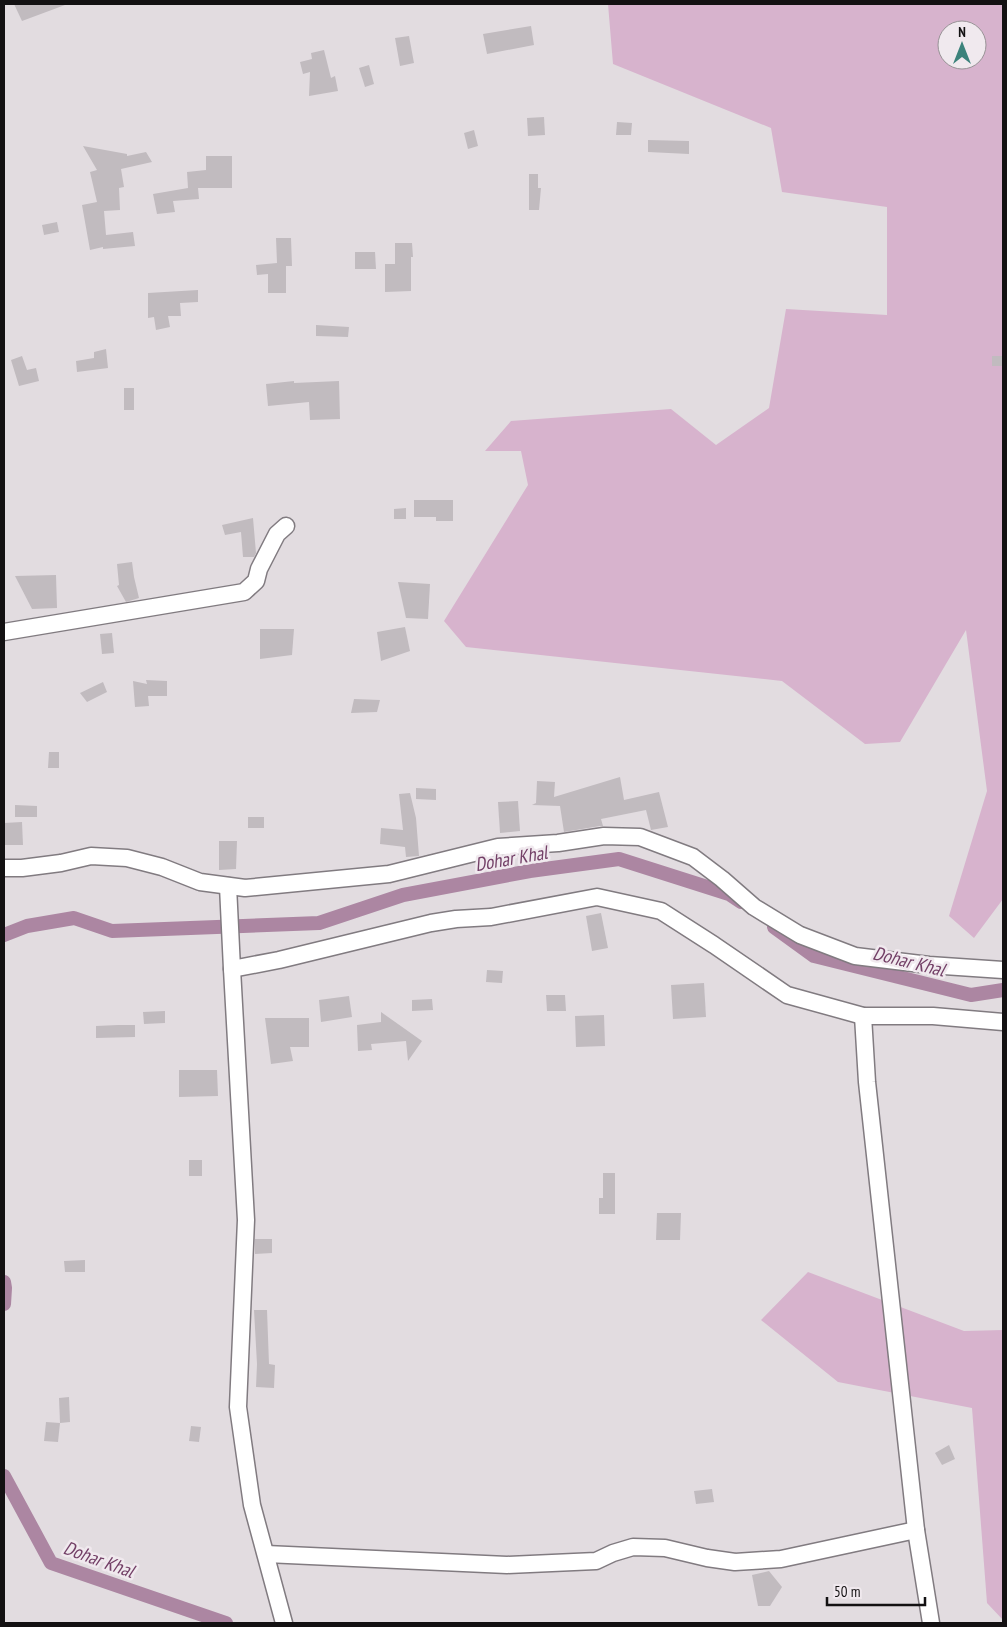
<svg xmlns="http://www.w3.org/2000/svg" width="1007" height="1627" font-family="'PT Sans Narrow',sans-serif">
<rect width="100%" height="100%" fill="#e2dce0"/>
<!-- green -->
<g fill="#d7b3cd" fill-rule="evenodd">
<path d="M 608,4 L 1003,4 L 1003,899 L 974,938 L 949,916 L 987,791 L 966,630 L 900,742 L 865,744 L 782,681 L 466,647 L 444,621 L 528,485 L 521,451 L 485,451 L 511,421 L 671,409 L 716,445 L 769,408 L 786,309 L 887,315 L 887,207 L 782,192 L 771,128 L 613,64 ZM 947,30 L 977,30 L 977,60 L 947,60 Z"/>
<polygon points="808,1272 964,1331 1003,1330 1003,1620 987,1603 972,1408 838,1382 761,1320"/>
</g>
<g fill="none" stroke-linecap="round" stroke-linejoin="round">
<!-- canal -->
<g stroke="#ac86a2" stroke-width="14">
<polyline points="774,927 814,956 971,995 1003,990"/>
<polyline points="4,935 27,926 74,918 112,931 319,923 403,895 530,871 619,859 729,894 741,902"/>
<polyline points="4,1282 5,1288 4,1304"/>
<polyline points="4,1476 51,1563 226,1623"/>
</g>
</g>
<!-- building -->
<g fill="#c1bbbf">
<polygon points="14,4 65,4 65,5 22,21"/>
<polygon points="531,26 534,45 487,54 483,34"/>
<polygon points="409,36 414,63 400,66 395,38"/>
<polygon points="324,50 331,78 335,76 338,91 309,96 310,72 303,74 300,62 312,59 311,53"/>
<polygon points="369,65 374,84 365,87 359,68"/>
<polygon points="544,117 545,135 528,136 527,118"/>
<polygon points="617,122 632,123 631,135 616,135"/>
<polygon points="474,130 478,146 468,149 464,133"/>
<polygon points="648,140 689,141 689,154 648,152"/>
<polygon points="83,146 127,154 127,156 146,152 152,162 121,169 124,187 119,188 120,210 104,211 106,235 133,232 135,246 103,249 103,247 90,250 82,205 97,202 90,172 97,170"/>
<polygon points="206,156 232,156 232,188 198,188 199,199 173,201 175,212 157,214 153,194 188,188 187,172 206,170"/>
<polygon points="529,174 538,174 538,188 541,188 539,210 529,210"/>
<polygon points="57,222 59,232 44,235 42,225"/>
<polygon points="276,238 291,238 292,266 286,266 286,293 268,293 268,274 257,275 256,265 277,263"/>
<polygon points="395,243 412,243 413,257 411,257 411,291 385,292 385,264 395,264"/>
<polygon points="355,252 375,252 376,269 355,269"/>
<polygon points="198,290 198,302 180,303 181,316 168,316 170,327 156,330 154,317 148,318 148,293"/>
<polygon points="316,325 349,327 348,337 316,336"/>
<polygon points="106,349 108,368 77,372 76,361 94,358 94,352"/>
<polygon points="22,356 27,370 36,368 39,381 19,386 11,360"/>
<rect x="992" y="356" width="11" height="10"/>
<polygon points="294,381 294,383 339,381 340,419 310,420 309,402 268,406 266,384"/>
<rect x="124" y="388" width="10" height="22"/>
<polygon points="414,500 453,500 453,521 436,521 436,517 414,517"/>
<polygon points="406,508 406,519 394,519 394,509"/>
<polygon points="253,518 256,553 254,557 243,557 241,532 225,535 222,525"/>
<polygon points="132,562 134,577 139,598 126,602 117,586 119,585 117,564"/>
<polygon points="56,575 57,608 32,609 15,576"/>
<polygon points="398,582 430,584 428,619 406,618"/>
<polygon points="405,627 410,651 381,661 377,632"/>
<polygon points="260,629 294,629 292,655 260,659"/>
<polygon points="112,633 114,653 102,654 100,634"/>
<polygon points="146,680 167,681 167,696 148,696 149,706 135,707 133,681 147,684"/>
<polygon points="103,682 107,692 87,702 80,693"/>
<polygon points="354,699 380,700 377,712 351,713"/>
<polygon points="49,752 59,752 59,768 48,768"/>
<polygon points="620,777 624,800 659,792 668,827 651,830 646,810 601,819 603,826 600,826 564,832 560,806 532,805 536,803 537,781 555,782 554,797"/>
<polygon points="416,788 436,789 436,800 416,799"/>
<polygon points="410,793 416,818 419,856 406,857 405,847 380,844 381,828 403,830 399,794"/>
<polygon points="518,801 520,831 500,833 498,802"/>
<polygon points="15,805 37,806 37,817 15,817"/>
<rect x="248" y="817" width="16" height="11"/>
<polygon points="22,822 23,845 4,845 4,823"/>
<polygon points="219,841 237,841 236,869 219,870"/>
<polygon points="601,913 608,948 592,951 586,916"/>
<polygon points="487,970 503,971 502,983 486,982"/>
<polygon points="704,983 706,1017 673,1019 671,985"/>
<polygon points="546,995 565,995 566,1011 547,1011"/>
<polygon points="349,996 352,1017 321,1022 319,1000"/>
<polygon points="432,999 433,1010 412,1011 412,1000"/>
<polygon points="165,1011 165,1023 144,1024 143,1012"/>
<polygon points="381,1012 422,1041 408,1061 406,1041 371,1044 372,1050 358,1051 357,1025 381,1022"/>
<polygon points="604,1015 605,1046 576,1047 575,1016"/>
<polygon points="265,1018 309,1018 309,1047 290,1047 293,1061 271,1064"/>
<polygon points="118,1025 135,1025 135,1037 96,1038 96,1026"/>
<polygon points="179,1070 217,1070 218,1096 179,1097"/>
<rect x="189" y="1160" width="13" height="16"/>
<polygon points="603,1173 615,1173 615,1214 599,1214 599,1198 603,1198"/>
<polygon points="657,1213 681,1213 680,1240 656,1240"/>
<polygon points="255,1239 272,1239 272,1253 255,1254"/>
<polygon points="85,1260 85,1272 65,1272 64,1261"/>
<polygon points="254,1310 267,1310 269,1364 275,1365 274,1388 256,1387 257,1364"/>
<polygon points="69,1397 70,1422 60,1423 59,1398"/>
<polygon points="46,1422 60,1423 58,1442 44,1441"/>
<polygon points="191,1426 201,1427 199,1442 189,1441"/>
<polygon points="949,1445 955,1459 942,1465 935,1453"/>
<polygon points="712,1489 714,1502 696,1504 694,1491"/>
<polygon points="769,1571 782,1587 770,1606 758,1606 752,1575"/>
</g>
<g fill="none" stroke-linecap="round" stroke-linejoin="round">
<defs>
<g id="street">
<polyline points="4,632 244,592 256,581 259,569 277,534 286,526"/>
<polyline points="4,868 22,868 61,863 91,856 127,858 162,867 200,882 245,888 389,874 498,847 558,843 604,836 640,837 693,857 722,879 754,907 800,935 855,956 929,965 1003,970"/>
<polyline points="228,886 232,969 279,960 431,923 456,919 491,917 597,897 661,911 714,945 787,995 863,1016 933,1016 1003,1022"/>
<polyline points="232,969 246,1220 238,1407 252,1505 284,1623"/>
<polyline points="863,1016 867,1082 916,1530 931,1623"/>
<polyline points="266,1554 507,1565 596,1561 613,1553 633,1547 665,1548 707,1558 735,1562 781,1559 916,1530"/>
</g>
</defs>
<!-- street casing -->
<use href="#street" stroke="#817b80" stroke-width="19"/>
<!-- street -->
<use href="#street" stroke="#fff" stroke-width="16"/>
</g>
<g text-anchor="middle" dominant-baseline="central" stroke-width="5" stroke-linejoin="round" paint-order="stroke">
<!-- water labels -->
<g font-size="19" font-style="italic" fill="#734067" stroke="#f0e9ee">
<text transform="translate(511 858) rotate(-10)">Dohar Khal</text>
<text transform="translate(909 961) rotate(14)">Dohar Khal</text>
<text transform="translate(99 1559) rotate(20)">Dohar Khal</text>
</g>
</g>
<!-- border -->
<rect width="1007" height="1627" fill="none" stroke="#131112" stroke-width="10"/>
<!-- north arrow -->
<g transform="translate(962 45)"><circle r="24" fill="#f0e9ee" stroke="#989396"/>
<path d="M0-4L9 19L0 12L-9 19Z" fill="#3c827b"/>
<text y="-8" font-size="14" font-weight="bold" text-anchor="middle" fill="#131112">N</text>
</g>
<!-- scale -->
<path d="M827 1597v8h98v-8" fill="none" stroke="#131112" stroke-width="2.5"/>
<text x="834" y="1597" font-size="15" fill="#131112" stroke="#f0e9ee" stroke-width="4" paint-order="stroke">50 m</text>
</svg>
